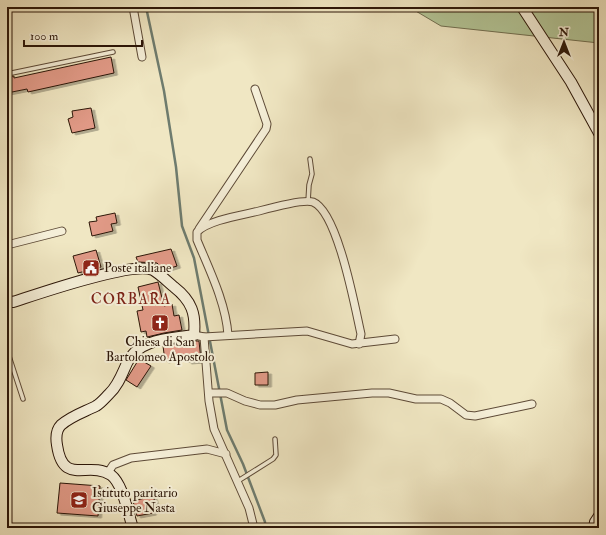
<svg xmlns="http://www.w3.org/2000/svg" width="606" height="535" font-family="'IM FELL Double Pica',serif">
<defs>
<filter id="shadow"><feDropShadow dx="3.5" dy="2" stdDeviation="0" flood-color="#0004"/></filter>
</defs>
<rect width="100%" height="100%" fill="#f0e7c3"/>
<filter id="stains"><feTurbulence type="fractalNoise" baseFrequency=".005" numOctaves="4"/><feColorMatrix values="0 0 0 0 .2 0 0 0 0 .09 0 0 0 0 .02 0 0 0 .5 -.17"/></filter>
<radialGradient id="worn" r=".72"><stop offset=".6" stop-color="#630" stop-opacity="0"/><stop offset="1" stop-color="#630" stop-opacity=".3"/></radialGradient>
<!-- green -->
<polygon fill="#b4c798" stroke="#706e50" points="409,7 599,7 599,43 441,26"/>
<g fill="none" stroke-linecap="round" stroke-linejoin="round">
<!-- stream -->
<polyline stroke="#6e7c6f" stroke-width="2.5" points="146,7 164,91 176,167 182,226 194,258 227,430 243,464 265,522 265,528"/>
</g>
<!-- building -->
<g fill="#e19a87" stroke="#2c1608" filter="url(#shadow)">
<polygon points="111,57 114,73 28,92 27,89 7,93 7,77 14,76 14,78"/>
<polygon points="91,108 95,128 72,133 68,119 73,117 72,111"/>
<polygon points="115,213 117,223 111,224 113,231 92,236 89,222 97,221 96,217"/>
<polygon points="171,249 177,266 164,270 157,263 138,262 136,257"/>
<polygon points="96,250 101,267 78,273 73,256"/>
<polygon points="158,282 164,306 172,304 174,316 179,315 182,330 164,333 147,337 146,331 141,332 137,311 143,310 138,287"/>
<polygon points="196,341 199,341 201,361 188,362 188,357 165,361 163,346"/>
<polygon points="139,359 151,366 137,387 126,380"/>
<polygon points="268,372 268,385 255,385 255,373"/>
<polygon points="60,483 100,486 98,516 57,513"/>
<polygon points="153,496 155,502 150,503 153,513 137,516 133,501"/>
</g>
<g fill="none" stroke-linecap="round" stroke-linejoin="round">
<defs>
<g id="lane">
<polyline points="7,74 113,52"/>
<polyline points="308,202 309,185 312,174 310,159"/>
<polyline points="7,350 23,399"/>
<polyline points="238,481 273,459 276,455 275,439"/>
</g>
<g id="street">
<polyline points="133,7 142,57"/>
<polyline points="199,229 266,129 267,124 255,89"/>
<polyline points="7,245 62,231"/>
<polyline points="194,335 204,337 307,331 352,344 395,339"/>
<path d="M 228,335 C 226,303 209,269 197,240 L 197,232 C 208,220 243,215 259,211 C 270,208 304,199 313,202 C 338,212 355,308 361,334 L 359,344"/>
<polyline points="204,337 209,401 214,429 249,508 254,528"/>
<polyline points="209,393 227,393 245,401 260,405 275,405 297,400 372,393 389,393 416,399 441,399 450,403 466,415 475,416 532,404"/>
<polyline points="107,474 113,465 131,458 207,449 226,454"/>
</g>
<g id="secondary">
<polyline points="522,7 571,82 599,133"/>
<path d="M 7,301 L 13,302 C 38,294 132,261 153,270 C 160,274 168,282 174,287 C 192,301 196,314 194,335 C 171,339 139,338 127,363 C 122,374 118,386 109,394 C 105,398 101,403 96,406 C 84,412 71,416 61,425 C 56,430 56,439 57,445 C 63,487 88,460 111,475 C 123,484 128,514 133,528"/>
<polyline points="594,528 595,522 599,516"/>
</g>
</defs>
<!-- lane casing -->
<use href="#lane" stroke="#5d4a37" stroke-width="5.5"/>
<!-- street casing -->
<use href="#street" stroke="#5d4a37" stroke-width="9"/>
<!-- secondary casing -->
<use href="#secondary" stroke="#2c1608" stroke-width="12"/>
<!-- lane -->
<use href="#lane" stroke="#f5efd8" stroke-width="3.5"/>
<!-- street -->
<use href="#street" stroke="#f5efd8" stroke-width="7"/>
<!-- secondary -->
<use href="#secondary" stroke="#f5efd8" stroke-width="10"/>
</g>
<!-- icons -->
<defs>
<symbol id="civic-square" viewBox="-11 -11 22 22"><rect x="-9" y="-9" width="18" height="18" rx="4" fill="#8f2418" stroke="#f5efd8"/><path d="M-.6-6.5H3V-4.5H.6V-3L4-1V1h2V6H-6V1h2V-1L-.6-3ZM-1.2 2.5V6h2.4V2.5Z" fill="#fff"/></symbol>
<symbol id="church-square" viewBox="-11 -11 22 22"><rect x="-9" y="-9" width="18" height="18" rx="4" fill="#8f2418" stroke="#f5efd8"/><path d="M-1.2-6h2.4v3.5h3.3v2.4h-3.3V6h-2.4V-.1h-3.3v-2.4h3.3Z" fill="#fff"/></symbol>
<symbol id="school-square" viewBox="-11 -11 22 22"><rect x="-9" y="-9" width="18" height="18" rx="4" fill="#8f2418" stroke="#f5efd8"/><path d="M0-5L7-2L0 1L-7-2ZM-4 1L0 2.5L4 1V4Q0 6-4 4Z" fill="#fff"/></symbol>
</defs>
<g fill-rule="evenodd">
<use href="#civic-square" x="81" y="258" width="20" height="20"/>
<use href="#church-square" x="150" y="313" width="20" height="20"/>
<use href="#school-square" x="69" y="490" width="20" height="20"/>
</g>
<g text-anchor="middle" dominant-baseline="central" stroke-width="4" stroke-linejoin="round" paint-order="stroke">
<!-- poi labels -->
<g font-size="13" fill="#2c1608" stroke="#f5efd8" text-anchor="start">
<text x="104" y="268">Poste italiane</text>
<text x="160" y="342" text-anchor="middle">Chiesa di San<tspan x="160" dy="15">Bartolomeo Apostolo</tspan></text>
<text x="92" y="493">Istituto paritario<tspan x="92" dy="15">Giuseppe Nasta</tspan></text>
</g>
<!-- quarter labels -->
<g font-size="15" letter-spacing="1" fill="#7a1f14" stroke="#f5efd8">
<text x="131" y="299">CORBARA</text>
</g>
</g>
<!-- margin -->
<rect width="606" height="535" fill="none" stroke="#f0e7c3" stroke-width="24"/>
<rect x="8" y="8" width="590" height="519" fill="none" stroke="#2c1608" stroke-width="2"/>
<rect x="12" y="12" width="582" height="511" fill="none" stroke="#2c1608"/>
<!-- north arrow -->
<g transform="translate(564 42)" stroke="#f5efd8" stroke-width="3" paint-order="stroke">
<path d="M0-3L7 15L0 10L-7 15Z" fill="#2c1608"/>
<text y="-6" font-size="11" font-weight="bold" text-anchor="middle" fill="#2c1608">N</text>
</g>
<!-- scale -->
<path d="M24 40v6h118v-6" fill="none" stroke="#2c1608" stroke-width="2"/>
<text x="30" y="40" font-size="12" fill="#2c1608" stroke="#f5efd8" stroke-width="3" paint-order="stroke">100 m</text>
<rect width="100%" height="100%" filter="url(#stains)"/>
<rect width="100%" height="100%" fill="url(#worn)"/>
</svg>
